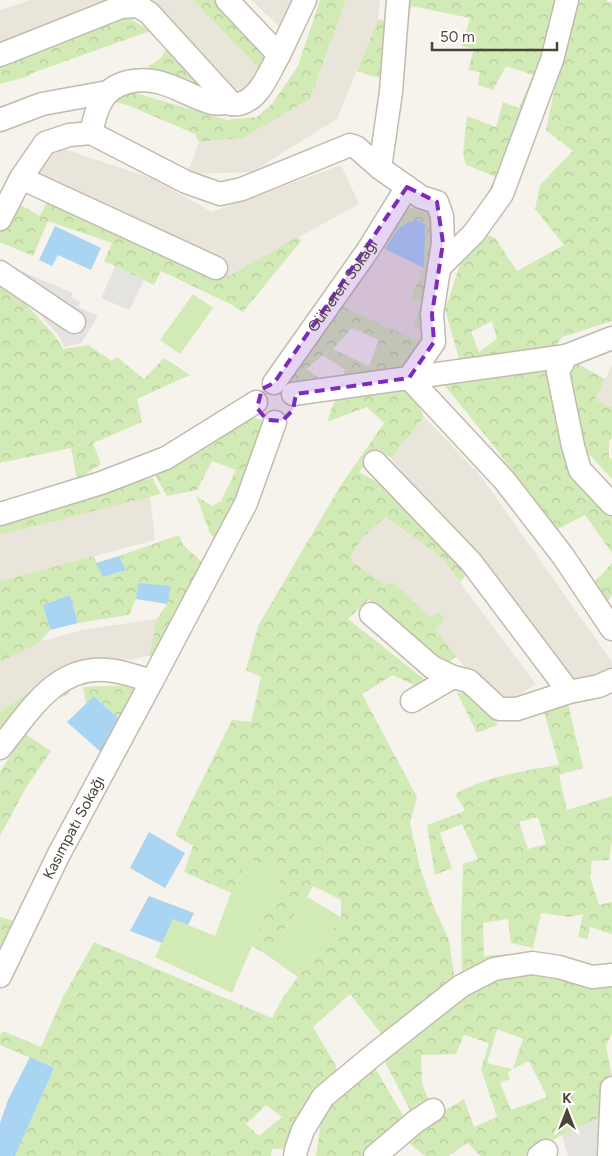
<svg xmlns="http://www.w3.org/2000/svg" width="612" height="1156" font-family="Figtree,sans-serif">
<defs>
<pattern id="forest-crowns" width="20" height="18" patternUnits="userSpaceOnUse" patternTransform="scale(1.25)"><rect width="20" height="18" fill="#d2eab5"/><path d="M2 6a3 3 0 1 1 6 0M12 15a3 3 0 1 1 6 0" fill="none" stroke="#b6ca9c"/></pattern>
</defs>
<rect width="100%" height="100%" fill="#f6f3ec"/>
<!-- residential -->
<g fill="#eae5da">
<polygon points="31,0 193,0 267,77 244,97 140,0 0,56 0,10"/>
<polygon points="251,0 296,0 285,32"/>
<polygon points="346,0 380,0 378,19 337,119 252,172 187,174 199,142 243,138 310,99"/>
<polygon points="49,144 151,178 212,212 341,165 359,204 223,279 31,183"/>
<polygon points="385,249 424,268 411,297 422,303 424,332 417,342 342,306"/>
<polygon points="612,365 612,407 595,400"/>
<polygon points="424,417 480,475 612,662 612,667 583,687 572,691 391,458"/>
<polygon points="150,496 155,540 0,581 0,535"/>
<polygon points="384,517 440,556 536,684 497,709 435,629 439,612 430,619 393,582 385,586 353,562 351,555 364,536"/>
<polygon points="157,619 149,656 114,662 43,683 0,712 0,662 35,643 82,630"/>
</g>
<!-- forest -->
<g fill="url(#forest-crowns)" fill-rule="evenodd">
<polygon points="193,0 216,0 274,65 267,77"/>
<polygon points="320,0 346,0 310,99 243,138 199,142 195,134 127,105 111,101 132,92 227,120 257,117 273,103 298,66"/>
<polygon points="401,0 560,0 509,169 480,206 496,177 466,165 463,154 467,116 496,127 503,102 519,108 533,75 506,66 493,90 478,85 480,72 468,70 474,49 462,46 470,18 411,6 407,36 395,39"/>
<path d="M 573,0 L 606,0 L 611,3 L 612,2 L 612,321 L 562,337 L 553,350 L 605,379 L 595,400 L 612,407 L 612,438 L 609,442 L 609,459 L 612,458 L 612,479 L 575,439 L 612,509 L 612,553 L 585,515 L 554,531 L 494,446 L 440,380 L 461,365 L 445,310 L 472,228 L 495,238 L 517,271 L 564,245 L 535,209 L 540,185 L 573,151 L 546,130 ZM 492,321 L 497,339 L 479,352 L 471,332 Z"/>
<polygon points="125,15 150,31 35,72 26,77 0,84 0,57"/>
<polygon points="378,19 388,22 384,78 371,76 357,71"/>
<polygon points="168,47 207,88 147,67 160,59"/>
<polygon points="51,193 223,279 298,237 301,241 243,312 232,305 161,271 154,285 104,261 112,243 48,221 33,256 0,242 0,229 12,200 40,216"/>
<path d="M 415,207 L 433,212 L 440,235 L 419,362 L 401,369 L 424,417 L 391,458 L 379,449 L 359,472 L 393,491 L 468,572 L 460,582 L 440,556 L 385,517 L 364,536 L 351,555 L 353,562 L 385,585 L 393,582 L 430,618 L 439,612 L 444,619 L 435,629 L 456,656 L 446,665 L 369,599 L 348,619 L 429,683 L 422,689 L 393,675 L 362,694 L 417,797 L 410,823 L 420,868 L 433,905 L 449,940 L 454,974 L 448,991 L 386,1040 L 350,994 L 313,1027 L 335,1064 L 338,1073 L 295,1149 L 272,1149 L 271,1156 L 15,1156 L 54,1068 L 0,1045 L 0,1035 L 3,1031 L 41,1047 L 63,997 L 94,942 L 272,1018 L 282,999 L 341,917 L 341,900 L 313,886 L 307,897 L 267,955 L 252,946 L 283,873 L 249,858 L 231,893 L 184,872 L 193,846 L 175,835 L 232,720 L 251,722 L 261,677 L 246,670 L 258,626 L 339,488 L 384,423 L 367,407 L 327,422 L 345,370 L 323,355 L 306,369 L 331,386 L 283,388 L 315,333 L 339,314 L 342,306 L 417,341 L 424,332 L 413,326 L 422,303 L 411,297 L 424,268 L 394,235 L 385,249 L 372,241 L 399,212 ZM 352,328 L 379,340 L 369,366 L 333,349 ZM 266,1105 L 282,1117 L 259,1136 L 246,1124 Z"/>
<polygon points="0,286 25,303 56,337 63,349 88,345 112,361 117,357 144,379 164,358 190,375 137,399 142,422 93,443 101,464 77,480 71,448 0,463"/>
<polygon points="248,418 261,419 269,430 260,453 215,540 210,533 196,496 212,506 221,501 236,470 212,461 197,490 167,496 154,473 210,444"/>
<polygon points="152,478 161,494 0,535 0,516"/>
<polygon points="179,535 183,545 204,564 169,662 149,656 157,619 167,604 139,583 136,599 129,615 78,623 70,595 43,605 50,630 40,642 0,662 0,581 94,556 103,577 126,570 119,556"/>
<polygon points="612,563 612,595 604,607 593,584"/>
<polygon points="72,674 69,694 24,714 0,749 0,712 43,683"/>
<polygon points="135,685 131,714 123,723 95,696 86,704 83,687"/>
<polygon points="457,693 464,693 498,725 477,733"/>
<path d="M 568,704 L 583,768 L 559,775 L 567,810 L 612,796 L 612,841 L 609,860 L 592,861 L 590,877 L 599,905 L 612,902 L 612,934 L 590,927 L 588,939 L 578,937 L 583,914 L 569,917 L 541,913 L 533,948 L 511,943 L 508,919 L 483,923 L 484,956 L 509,954 L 515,961 L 462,974 L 461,927 L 463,864 L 478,859 L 462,824 L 440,833 L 452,868 L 435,875 L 427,825 L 460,813 L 465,810 L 455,794 C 487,776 523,771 559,765 L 544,712 ZM 538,817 L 546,844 L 528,849 L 519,822 Z"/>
<polygon points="24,733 51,751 27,786 0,836 0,772"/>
<polygon points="0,917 14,921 0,949"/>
<path d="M 520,974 L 612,983 L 612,1033 L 606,1046 L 612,1077 L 612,1108 L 598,1119 L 562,1135 L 525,1156 L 480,1156 L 468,1143 L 448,1156 L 425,1156 L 405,1140 L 434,1117 L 464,1099 L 474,1127 L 497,1117 L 481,1069 L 489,1043 L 464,1035 L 456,1054 L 421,1055 L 422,1083 L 431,1106 L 414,1118 L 383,1058 L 456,1000 L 490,979 ZM 497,1029 L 523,1039 L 513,1069 L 529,1061 L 547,1097 L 511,1110 L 500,1083 L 510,1079 L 508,1073 L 512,1069 L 487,1063 Z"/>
<polygon points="375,1068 405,1119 366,1156 316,1156 321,1120 337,1098"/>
</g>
<!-- pitch -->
<g fill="#d2eab5">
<polygon points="193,294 213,308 180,354 160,340"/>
<polygon points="249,858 283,873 232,993 155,957 173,919 215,936 231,893"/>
<polygon points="307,897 341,917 298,977 267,955"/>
</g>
<!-- parking -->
<g fill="#e5e3e0">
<polygon points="0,262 73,293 71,297 81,302 78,307 98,316 81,343 64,347 58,335 29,302"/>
<polygon points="115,267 144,280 129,310 101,298"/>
<polygon points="598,1119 599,1129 597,1156 568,1156 562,1135"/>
</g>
<!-- water -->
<g fill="#a9d4f2">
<path d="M 417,220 L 425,224 L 424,268 L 385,249 C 394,235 399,223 417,220 Z"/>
<polygon points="55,226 101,248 91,270 58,255 52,266 39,260"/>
<polygon points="119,556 126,570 103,577 96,563"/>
<polygon points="138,583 171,586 167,604 136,599"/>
<polygon points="70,595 78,623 50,630 43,605"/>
<polygon points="94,696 123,723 102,753 67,722"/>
<polygon points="149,832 185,853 165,888 130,868"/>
<polygon points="149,896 194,913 188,925 173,919 162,943 130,931"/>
<polygon points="30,1057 54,1068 15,1156 0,1156 0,1123 8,1100"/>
</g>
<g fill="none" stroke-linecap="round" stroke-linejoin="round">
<defs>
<g id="minor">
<polyline points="227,0 279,55 305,0"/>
<polyline points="0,55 121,7 138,6 149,13 232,104"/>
<path d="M 279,55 C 269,72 260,99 239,104 C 236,105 231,104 227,103 C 223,103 217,104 212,103 C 183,95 162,74 128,82 C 102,88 96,109 91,133 L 186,182 L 220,194 L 242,189 L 350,145 L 356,147 L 380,168 L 421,197 L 437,202 L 442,216 L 443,243 L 432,314 L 434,342 L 409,378 L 505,481 L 563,556 L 612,629"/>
<polyline points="0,120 42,104 108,92"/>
<polyline points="380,168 391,92 398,0"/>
<polyline points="21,178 216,268"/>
<polyline points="0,219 21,178 45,143 69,135 91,133"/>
<polyline points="439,268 474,233 502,194 552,60 567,0"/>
<polyline points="0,272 74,322"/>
<polyline points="612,338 566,356 558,372 573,446 580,470 612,504"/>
<path id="s1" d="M 274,383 L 368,250 L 407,187"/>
<polyline points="293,394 566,356"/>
<polyline points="375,462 471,562 569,692 599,686 612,680"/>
<polyline points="0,514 101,483 166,458 256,402"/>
<polyline points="371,614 432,667 453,677 469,681 499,709 517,709 569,692"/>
<polyline points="412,701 453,677"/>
<path d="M 0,748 C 29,713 55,665 107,670 C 122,671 137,677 152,681 L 246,503 L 275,422"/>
<path id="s2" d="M 0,976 L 59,854 L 152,681"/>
<polyline points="295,1156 296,1150 303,1130 323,1097 371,1057 461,986 494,969 532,963 559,967 592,977 612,975"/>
<polyline points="375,1156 415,1122 433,1110"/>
<polyline points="539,1156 546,1151"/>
<polyline points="609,1156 612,1088"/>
</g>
</defs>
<!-- minor casing -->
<use href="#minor" stroke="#c2bbae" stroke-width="25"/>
<!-- minor -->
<use href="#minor" stroke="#fff" stroke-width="22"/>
</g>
<!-- marked area -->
<path fill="#7b2cbf" fill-opacity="0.2" stroke="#7b2cbf" stroke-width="4" stroke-dasharray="10 6" stroke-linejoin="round" d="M 407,187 L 437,202 L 443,243 L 432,314 L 434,342 L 409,378 L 296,394 L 293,410 L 282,421 L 267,420 L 257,408 L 262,389 L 274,383 Z"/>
<g text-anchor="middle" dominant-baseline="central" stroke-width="4" stroke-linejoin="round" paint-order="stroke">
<!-- street labels -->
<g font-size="15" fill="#4b4439" stroke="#fff">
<text stroke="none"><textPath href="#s1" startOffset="119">Gülveren Sokağı</textPath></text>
<text stroke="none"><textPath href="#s2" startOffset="166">Kasımpatı Sokağı</textPath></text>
</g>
</g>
<!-- north arrow -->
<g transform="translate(567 1111)" stroke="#ffffff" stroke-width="4" paint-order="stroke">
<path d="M0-4L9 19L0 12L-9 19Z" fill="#4b4439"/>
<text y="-8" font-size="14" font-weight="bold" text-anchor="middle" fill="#4b4439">K</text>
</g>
<!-- scale -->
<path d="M432 42v8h125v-8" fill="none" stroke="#4b4439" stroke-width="2.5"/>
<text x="440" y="42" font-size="15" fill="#4b4439" stroke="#ffffff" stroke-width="4" paint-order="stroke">50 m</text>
</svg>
